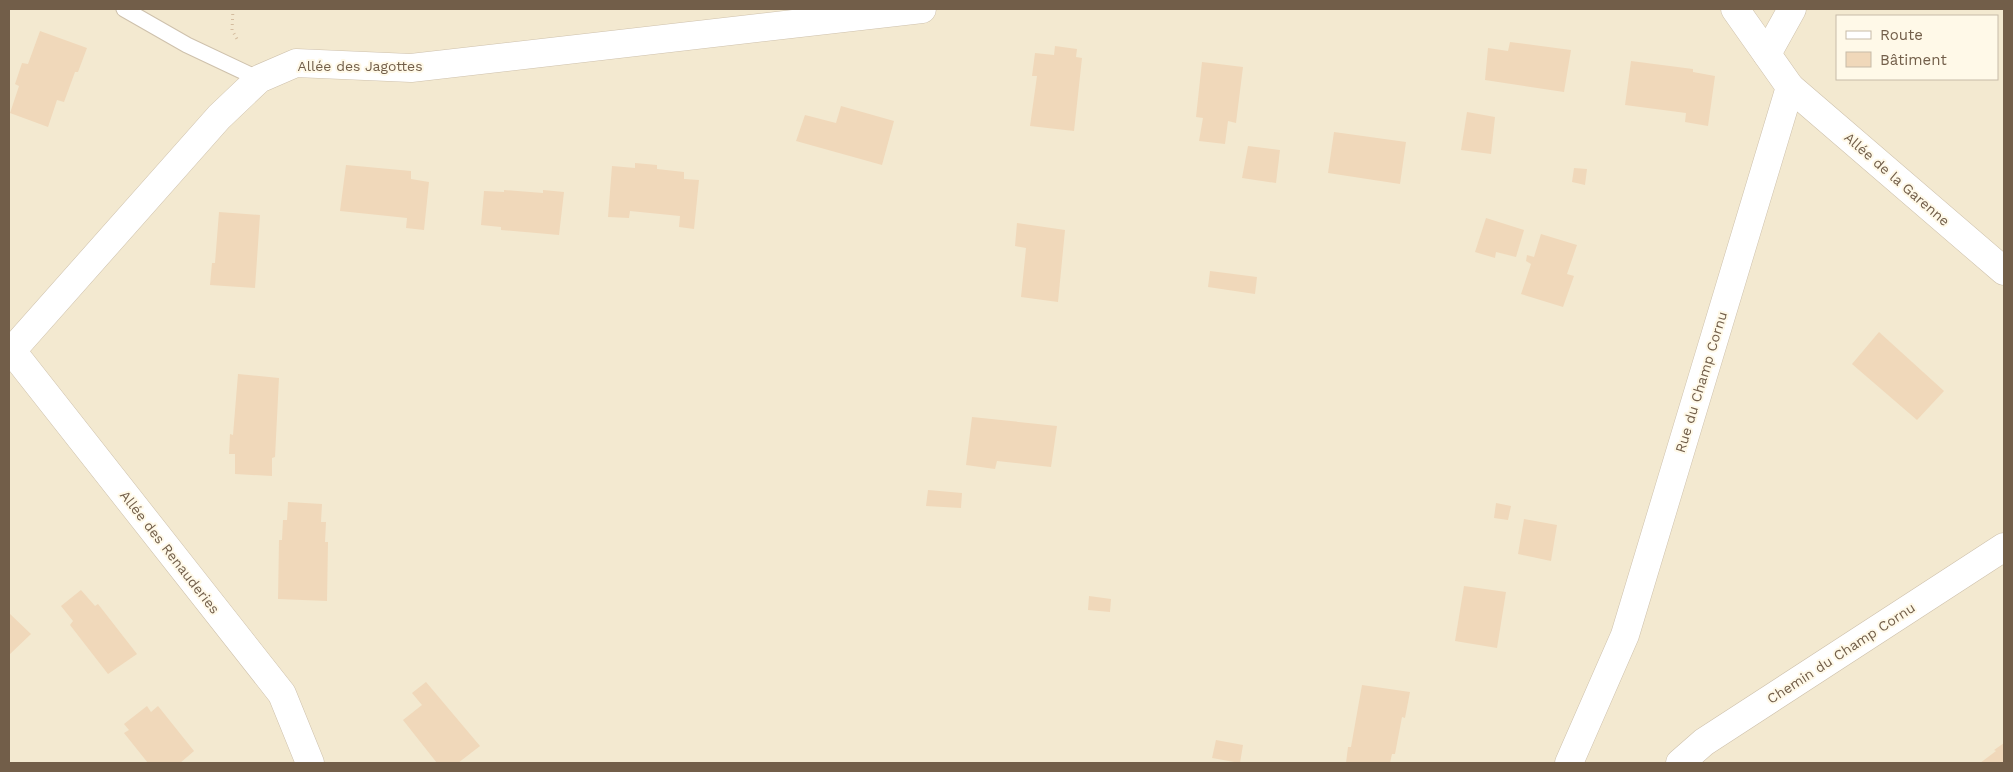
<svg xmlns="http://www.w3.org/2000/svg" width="2013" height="772" font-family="'Work Sans',sans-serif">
<rect width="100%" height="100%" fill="#fbf6e2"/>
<!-- residential -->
<path fill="#f3e9d0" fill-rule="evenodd" d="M 9,9 L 2004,9 L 2004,763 L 9,763 ZM 1837,16 L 1997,16 L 1997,79 L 1837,79 Z"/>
<!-- building -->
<g fill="#f0d8ba">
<polygon points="40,31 87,48 78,72 75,72 64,102 57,100 48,127 10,113 19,86 15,84 22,63 28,64"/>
<polygon points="1510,42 1571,50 1564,92 1485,80 1488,48 1508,51"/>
<polygon points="1055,46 1077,49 1076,57 1082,58 1074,131 1030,126 1037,76 1032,76 1035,53 1054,55"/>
<polygon points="1631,61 1693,69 1693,72 1715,76 1708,126 1685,122 1686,113 1625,105"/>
<polygon points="1202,62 1243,67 1236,123 1228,121 1225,144 1199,141 1203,118 1196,117"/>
<polygon points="841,106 894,121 882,165 796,141 805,115 836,123"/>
<polygon points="1467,112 1495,117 1491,154 1461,150"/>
<polygon points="1334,132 1406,142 1400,184 1328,173"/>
<polygon points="1248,146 1280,150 1276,183 1242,178"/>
<polygon points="635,163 657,165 657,169 684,172 684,179 699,180 694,229 679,227 680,216 630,211 629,218 608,217 612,166 635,168"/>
<polygon points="346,165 411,171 411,179 429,182 424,230 406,228 407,218 340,211"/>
<polygon points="1574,168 1587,169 1585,185 1572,182"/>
<polygon points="504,190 543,193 543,190 564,192 559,235 501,230 501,227 481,225 484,191 504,192"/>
<polygon points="219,212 260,215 255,288 210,285 212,263 215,263"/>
<polygon points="1486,218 1524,230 1516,257 1496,252 1495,258 1475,252"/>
<polygon points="1017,223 1065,230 1058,302 1021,297 1026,248 1015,246"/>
<polygon points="1541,234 1577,245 1567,274 1574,276 1563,307 1521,294 1531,264 1526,261 1527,255 1534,257"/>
<polygon points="1210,271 1257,277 1255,294 1208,287"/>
<polygon points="1879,332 1944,391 1917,420 1852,364"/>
<polygon points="238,374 279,378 275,457 272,458 272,476 235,474 235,454 229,454 230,434 233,435"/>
<polygon points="972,417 1057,426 1051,467 997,461 995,469 966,465"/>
<polygon points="928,490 962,493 961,508 926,506"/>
<polygon points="288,502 322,504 321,522 326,522 325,542 328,542 327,601 278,599 279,540 282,540 283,520 287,520"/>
<polygon points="1496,503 1511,506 1508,520 1494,518"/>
<polygon points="1524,519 1557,525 1551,561 1518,554"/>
<polygon points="1464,586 1506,592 1497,648 1455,641"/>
<polygon points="81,590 95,606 98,604 137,654 108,674 70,625 73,621 61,606"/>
<polygon points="1089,596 1111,599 1110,612 1088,610"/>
<polygon points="9,613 31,634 9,655"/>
<polygon points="426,682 480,746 458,763 437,763 403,720 422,705 412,693"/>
<polygon points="1362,685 1410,692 1405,718 1402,717 1395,754 1392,754 1390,763 1346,763 1348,747 1351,747"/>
<polygon points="147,706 151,712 158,706 194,751 180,763 148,763 124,733 129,730 124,724"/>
<polygon points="1216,740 1243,745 1240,763 1212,758"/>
<polygon points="2004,743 2004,763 1980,763 1996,751 1994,750"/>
</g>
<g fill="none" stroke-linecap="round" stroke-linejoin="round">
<defs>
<polyline id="service" points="124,9 187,45 259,79"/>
<g id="minor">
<polyline points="1767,54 1792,9"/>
<polyline points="1790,87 2004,271"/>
<polyline points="12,351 282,694 310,763"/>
<polyline points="9,354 219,117 259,79 296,63 411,68 922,9"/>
<polyline points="1569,763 1625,635 1790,87 1735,9"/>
<polyline points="1680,763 1704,742 2004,547"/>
</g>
</defs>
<!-- service casing -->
<use href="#service" stroke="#cec1ac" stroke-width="17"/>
<!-- minor casing -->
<use href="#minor" stroke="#cec1ac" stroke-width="29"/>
<!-- path -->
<polyline stroke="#d4bc9e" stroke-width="3" stroke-dasharray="1 4" stroke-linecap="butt" points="233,9 232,30 237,39"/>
<!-- service -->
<use href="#service" stroke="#fff" stroke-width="15"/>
<!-- minor -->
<use href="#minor" stroke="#fff" stroke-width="28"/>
</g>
<g text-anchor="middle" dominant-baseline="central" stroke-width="4" stroke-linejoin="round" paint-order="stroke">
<!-- street labels -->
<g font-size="14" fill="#725e49" stroke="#fff9e8">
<text x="360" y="66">Allée des Jagottes</text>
<text transform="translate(1897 179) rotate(41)">Allée de la Garenne</text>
<text transform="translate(1701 382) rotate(-73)">Rue du Champ Cornu</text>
<text transform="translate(170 552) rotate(52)">Allée des Renauderies</text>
<text transform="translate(1841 653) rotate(-33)">Chemin du Champ Cornu</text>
</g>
</g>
<!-- border -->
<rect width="2013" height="772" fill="none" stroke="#725e49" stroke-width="20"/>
<!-- legend -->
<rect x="1836" y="15" width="162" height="65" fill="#fff9e8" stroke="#c7bba8"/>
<rect x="1846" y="31" width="25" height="8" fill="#ffffff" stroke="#c7bba8"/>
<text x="1880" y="40" font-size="15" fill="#725e49">Route</text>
<rect x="1846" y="52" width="25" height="15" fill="#f0d8ba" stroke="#c7bba8"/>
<text x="1880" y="65" font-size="15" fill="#725e49">Bâtiment</text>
</svg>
